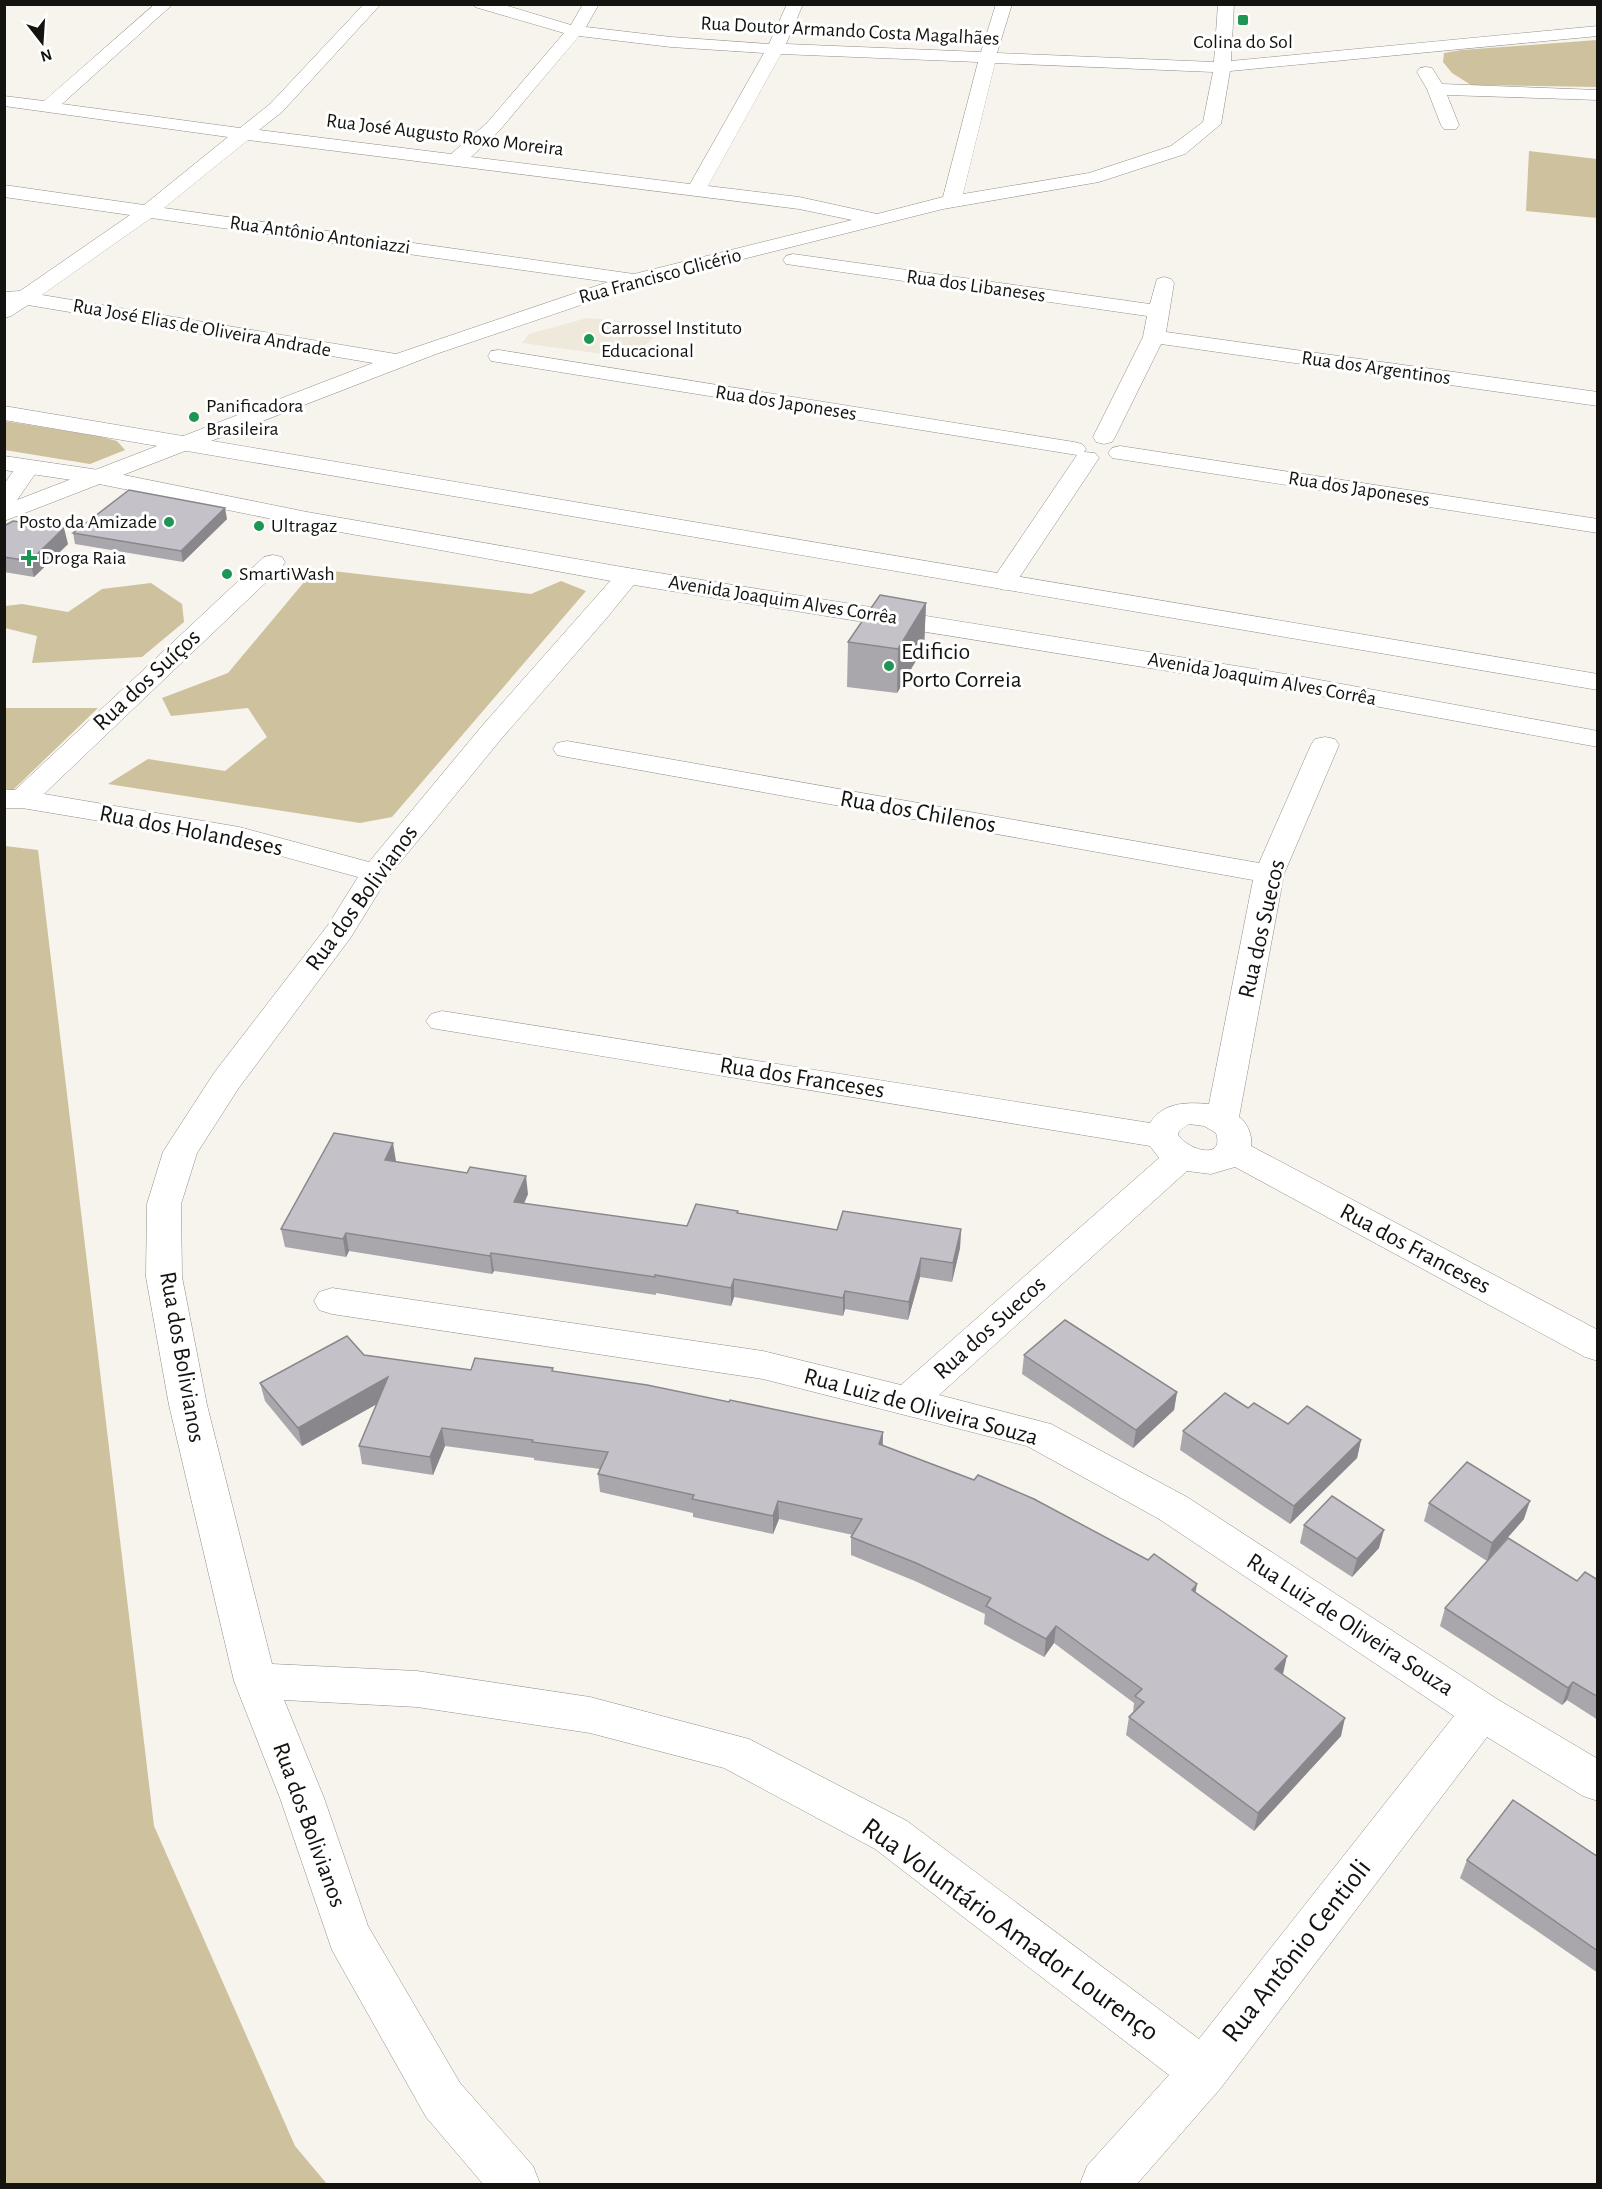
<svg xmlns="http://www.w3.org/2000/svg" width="1602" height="2189" font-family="'Alegreya Sans',sans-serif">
<rect width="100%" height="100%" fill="#f6f4ec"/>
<!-- built -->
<polygon fill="#eee9db" points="587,318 602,319 664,327 632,358 522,343 529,334"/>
<!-- green -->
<g fill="#cec19d">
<polygon points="1597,40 1597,87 1471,85 1452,73 1443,62 1444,53 1462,50"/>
<polygon points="1529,151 1597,159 1597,218 1526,211"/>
<polygon points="4,421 98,436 117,441 125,450 90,464 5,450"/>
<polygon points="315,569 531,594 561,581 586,591 392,817 360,823 108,784 148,759 225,771 267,737 248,708 171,716 162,698 228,673"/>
<polygon points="151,583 182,604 184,622 142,657 32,663 37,636 5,628 5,606 22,604 68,612 102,589"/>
<polygon points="5,708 98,708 13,790 5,789"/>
<polygon points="5,846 38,850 154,1826 295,2146 327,2184 5,2184"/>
</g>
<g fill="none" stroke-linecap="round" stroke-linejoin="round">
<defs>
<g id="minor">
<path d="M 155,4 L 173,4 L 62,104 L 240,128 L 270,104 L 364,4 L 381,4 L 282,112 L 259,130 L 451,154 L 487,123 L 564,33 L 475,7 L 473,4 L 501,4 L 571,25 L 583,4 L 599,4 L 586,27 L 671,37 L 769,44 L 787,4 L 803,4 L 786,44 L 981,52 L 996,4 L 1012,4 L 997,53 L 1214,62 L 1218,4 L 1234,4 L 1231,61 L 1598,26 L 1598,36 L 1230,71 L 1221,124 L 1185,154 L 1099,182 L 943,209 L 643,284 L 436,354 L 4,521 L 4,484 L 20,462 L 28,460 L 36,462 L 40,467 L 17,500 L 373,363 L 28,305 L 11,316 L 4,318 L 5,292 L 20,291 L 130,215 L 4,197 L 4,185 L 144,205 L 228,137 L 4,106 L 4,96 L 44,101 ZM 579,36 L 671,47 L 764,53 L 690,184 L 471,157 L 499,131 ZM 781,54 L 978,62 L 943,197 L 877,214 L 799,197 L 708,186 ZM 995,63 L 1213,72 L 1203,122 L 1171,146 L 1089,173 L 963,194 ZM 248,140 L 799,209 L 852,220 L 634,274 L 164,208 ZM 151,218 L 608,282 L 396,354 L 42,295 Z"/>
<polygon points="1426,67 1432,68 1442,84 1598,90 1598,100 1447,95 1459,125 1456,129 1444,129 1441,125 1427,89 1417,72 1420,68"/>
<polygon points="793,254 1150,304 1157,279 1164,277 1171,279 1174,283 1166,332 1598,392 1598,406 1161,344 1115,437 1112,442 1104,444 1096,442 1093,437 1143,337 1147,316 786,264 783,260 786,256"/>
<polygon points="499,350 1074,442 1082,444 1086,449 1084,452 1095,453 1099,458 1013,587 1004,590 995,587 991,582 1077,455 491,361 488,356 491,351"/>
<polygon points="1120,446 1598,519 1598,533 1112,458 1108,453 1112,448"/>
<path d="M 273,555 L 282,557 L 285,562 L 282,567 L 44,794 L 239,827 L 369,862 L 482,726 L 619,571 L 628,568 L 637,571 L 641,576 L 605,620 L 502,738 L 388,877 L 351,937 L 238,1089 L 197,1153 L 181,1204 L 182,1277 L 207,1405 L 272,1664 L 417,1671 L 590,1697 L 749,1739 L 907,1821 L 1199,2039 L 1454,1716 L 1159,1519 L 1027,1446 L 763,1379 L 332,1314 L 319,1310 L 314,1301 L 319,1292 L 332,1288 L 763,1351 L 901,1385 L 1159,1158 L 1150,1146 L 431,1028 L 426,1021 L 431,1014 L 442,1011 L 1150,1123 C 1163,1102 1187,1102 1209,1104 L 1253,880 L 567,757 L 557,755 L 553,749 L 557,743 L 567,741 L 1259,863 L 1311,745 L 1315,739 L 1325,737 L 1335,739 L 1339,745 L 1284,874 L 1239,1117 C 1247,1122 1253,1136 1251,1146 L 1598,1330 L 1598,1361 L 1585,1357 L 1235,1167 L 1211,1174 L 1187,1171 L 939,1395 L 1051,1424 L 1187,1497 L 1497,1699 L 1598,1759 L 1598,1801 L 1583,1796 L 1487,1737 L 1220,2089 L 1137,2184 L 1080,2184 L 1087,2166 L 1169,2075 L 875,1849 L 724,1768 L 590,1733 L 417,1707 L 284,1700 L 324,1798 L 368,1926 L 460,2083 L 533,2166 L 540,2184 L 483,2184 L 426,2117 L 332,1950 L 280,1798 L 234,1681 L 169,1405 L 146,1277 L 147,1204 L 163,1152 L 168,1144 L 214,1073 L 328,925 L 358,877 L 237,844 L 22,808 L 4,808 L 4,790 L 15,790 L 264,557 ZM 1189,1124 L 1204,1126 L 1216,1133 C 1225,1161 1188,1150 1178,1135 L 1179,1131 Z"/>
</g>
<g id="major">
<polygon points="4,406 1598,674 1598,690 4,420"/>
<polygon points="4,456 99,470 307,512 628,568 1298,676 1598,731 1598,747 1298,692 628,584 307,526 99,484 4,470"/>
</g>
</defs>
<!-- minor casing -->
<use href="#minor" stroke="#918e88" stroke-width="1"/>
<!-- major casing -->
<use href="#major" stroke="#918e88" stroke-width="1"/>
<!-- minor -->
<use href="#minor" fill="#fff" fill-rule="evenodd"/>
<!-- major -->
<use href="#major" fill="#fff" fill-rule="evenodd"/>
</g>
<!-- wall -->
<g fill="#a9a6ac">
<polygon points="227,519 183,562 75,544 73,533"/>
<polygon points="4,526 68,544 34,577 4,572"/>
<polygon points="926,603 924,647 897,693 847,687 848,642"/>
<polygon points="396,1161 528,1194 524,1204 687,1226 738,1213 837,1230 961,1229 960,1248 952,1282 920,1277 908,1320 845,1309 843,1316 734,1297 731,1306 656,1293 656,1295 494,1271 492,1274 349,1251 346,1257 285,1247 281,1229"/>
<polygon points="364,1355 471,1370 553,1372 729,1402 883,1432 883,1445 1196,1593 1282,1674 1341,1736 1254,1831 1126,1735 1129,1717 1133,1713 1134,1703 1054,1643 1044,1657 984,1624 985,1614 915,1581 851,1555 851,1537 853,1535 779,1519 773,1534 693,1517 693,1513 600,1492 598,1474 600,1469 534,1460 534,1458 445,1446 433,1475 362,1464 359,1446 377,1404 302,1446 265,1401 260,1383"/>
<polygon points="1024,1355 1177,1392 1174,1410 1133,1448 1022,1374"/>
<polygon points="1248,1408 1288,1424 1361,1440 1357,1458 1290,1524 1180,1450 1183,1431"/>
<polygon points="1429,1503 1524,1519 1487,1561 1424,1521"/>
<polygon points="1304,1525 1379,1548 1352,1577 1300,1543"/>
<polygon points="1598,1580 1598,1720 1567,1700 1562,1705 1440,1626 1445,1608 1577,1581"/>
<polygon points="1598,1857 1598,1973 1460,1878 1467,1860"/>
</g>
<!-- shaded-wall -->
<g fill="#8a878c">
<polygon points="225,508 227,519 183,562 181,551"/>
<polygon points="64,528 68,544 34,577 30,561"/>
<polygon points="926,603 924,647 897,693 898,649"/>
<polygon points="393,1143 396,1161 388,1178 385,1160"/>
<polygon points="526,1176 528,1194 516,1220 514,1202"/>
<polygon points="961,1229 960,1248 952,1282 953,1263"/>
<polygon points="346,1233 349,1251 346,1257 343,1239"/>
<polygon points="491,1253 494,1271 492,1274 490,1256"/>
<polygon points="921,1258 920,1277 908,1320 909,1302"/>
<polygon points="734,1279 734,1297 731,1306 731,1288"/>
<polygon points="845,1291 845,1309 843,1316 843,1298"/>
<polygon points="388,1377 391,1396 302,1446 298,1428"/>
<polygon points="1177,1392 1174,1410 1133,1448 1136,1430"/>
<polygon points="442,1428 445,1446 433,1475 430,1457"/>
<polygon points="883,1432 882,1450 879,1444"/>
<polygon points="1361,1440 1357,1458 1290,1524 1294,1506"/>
<polygon points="778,1501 779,1519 773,1534 773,1516"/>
<polygon points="1530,1501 1524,1519 1487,1561 1492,1543"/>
<polygon points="1384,1530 1379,1548 1352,1577 1357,1559"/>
<polygon points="1197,1584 1194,1602 1192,1590"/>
<polygon points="1056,1626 1054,1643 1044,1657 1046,1639"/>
<polygon points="1287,1656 1283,1674 1270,1687 1275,1669"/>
<polygon points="1573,1682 1567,1700 1562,1705 1568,1688"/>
<polygon points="1345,1718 1341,1736 1254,1831 1258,1813"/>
</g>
<!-- building -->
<g fill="#c5c1c8" stroke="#8a878c" stroke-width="1.5">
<polygon points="129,490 225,508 181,551 73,533"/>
<polygon points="13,521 64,528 30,561 4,557 4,526"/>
<polygon points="880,595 926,603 898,649 848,642"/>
<polygon points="334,1133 393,1143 385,1160 467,1173 470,1167 526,1176 514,1202 687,1226 696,1204 738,1211 737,1213 837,1230 843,1211 961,1229 953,1263 921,1258 909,1302 845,1291 843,1298 734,1279 731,1288 655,1275 655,1277 491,1253 490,1256 346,1233 343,1239 281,1229"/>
<polygon points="1065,1320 1177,1392 1136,1430 1024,1355"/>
<polygon points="347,1336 364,1355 471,1370 475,1358 553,1368 552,1371 647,1385 729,1402 730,1400 883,1432 879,1444 974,1480 978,1475 1034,1499 1148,1560 1154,1554 1197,1584 1192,1590 1287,1656 1275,1669 1345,1718 1258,1813 1129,1717 1144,1702 1135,1696 1142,1689 1056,1626 1046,1639 986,1606 991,1598 916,1563 851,1537 862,1519 778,1501 773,1516 692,1499 694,1495 598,1474 608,1452 532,1442 533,1440 442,1428 430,1457 359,1446 388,1377 298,1428 260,1383"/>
<polygon points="1225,1393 1248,1408 1254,1403 1288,1424 1307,1406 1361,1440 1294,1506 1183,1431"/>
<polygon points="1467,1462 1530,1501 1492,1543 1429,1503"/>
<polygon points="1332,1496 1384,1530 1357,1559 1304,1525"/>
<polygon points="1508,1538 1577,1581 1585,1572 1598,1580 1598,1697 1573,1682 1568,1688 1445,1608"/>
<polygon points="1513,1800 1598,1857 1598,1951 1467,1860"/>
</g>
<!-- markers -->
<g fill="#1e9653" stroke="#fff" stroke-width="2">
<rect x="1237" y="14" width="12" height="12" rx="3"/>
<circle cx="589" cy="339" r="6"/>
<circle cx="194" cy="417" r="6"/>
<circle cx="169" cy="522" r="6"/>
<circle cx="259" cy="526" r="6"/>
<path d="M26 549h6v6h6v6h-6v6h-6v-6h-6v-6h6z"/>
<circle cx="227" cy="574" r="6"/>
<circle cx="889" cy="666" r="6"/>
</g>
<g text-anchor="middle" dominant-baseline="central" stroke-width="6" stroke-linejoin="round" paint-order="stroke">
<!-- far-street labels -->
<g font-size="20" fill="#131310" stroke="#fff">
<text transform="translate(850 31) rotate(3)">Rua Doutor Armando Costa Magalhães</text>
<text transform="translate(445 135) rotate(7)">Rua José Augusto Roxo Moreira</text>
<text transform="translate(320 235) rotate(8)">Rua Antônio Antoniazzi</text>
<text transform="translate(660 276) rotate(-15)">Rua Francisco Glicério</text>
<text transform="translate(976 286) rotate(8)">Rua dos Libaneses</text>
<text transform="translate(202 328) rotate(10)">Rua José Elias de Oliveira Andrade</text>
<text transform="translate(1376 368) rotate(8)">Rua dos Argentinos</text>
<text transform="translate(786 403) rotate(9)">Rua dos Japoneses</text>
<text transform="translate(1359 489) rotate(9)">Rua dos Japoneses</text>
<text transform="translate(783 600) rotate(9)">Avenida Joaquim Alves Corrêa</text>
<text transform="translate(1262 679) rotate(10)">Avenida Joaquim Alves Corrêa</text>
</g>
<!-- far-poi labels -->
<g font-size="20" fill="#131310" stroke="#fff" text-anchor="start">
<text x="1243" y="42" text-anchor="middle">Colina do Sol</text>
<text x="601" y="328">Carrossel Instituto<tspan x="601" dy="23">Educacional</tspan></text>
<text x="206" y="406">Panificadora<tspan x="206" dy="23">Brasileira</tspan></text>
<text x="157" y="522" text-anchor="end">Posto da Amizade</text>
<text x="271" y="526">Ultragaz</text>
<text x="41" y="558">Droga Raia</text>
<text x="239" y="574">SmartiWash</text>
</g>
<!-- poi labels -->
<g font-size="24" fill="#131310" stroke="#fff" text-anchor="start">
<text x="901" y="652">Edificio<tspan x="901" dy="28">Porto Correia</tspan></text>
</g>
<!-- street labels -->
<g font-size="24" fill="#131310" stroke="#fff">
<text transform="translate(147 680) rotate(-43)">Rua dos Suíços</text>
<text transform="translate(918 812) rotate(10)">Rua dos Chilenos</text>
<text transform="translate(191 831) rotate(11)">Rua dos Holandeses</text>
<text transform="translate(362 898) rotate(-54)">Rua dos Bolivianos</text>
<text transform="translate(1262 929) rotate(-77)">Rua dos Suecos</text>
<text transform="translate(802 1078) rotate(9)">Rua dos Franceses</text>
<text transform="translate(1415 1249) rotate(28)">Rua dos Franceses</text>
<text transform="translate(990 1328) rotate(-42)">Rua dos Suecos</text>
<text transform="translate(182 1357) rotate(80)">Rua dos Bolivianos</text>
<text transform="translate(921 1407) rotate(15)">Rua Luiz de Oliveira Souza</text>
<text transform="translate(1350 1625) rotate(33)">Rua Luiz de Oliveira Souza</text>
<text transform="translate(309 1825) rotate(70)">Rua dos Bolivianos</text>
</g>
<!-- near-street labels -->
<g font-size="28" fill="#131310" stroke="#fff">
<text transform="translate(1010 1930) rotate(36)">Rua Voluntário Amador Lourenço</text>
<text transform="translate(1297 1951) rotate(-52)">Rua Antônio Centioli</text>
</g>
</g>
<!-- border -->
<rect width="1602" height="2189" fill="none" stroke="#131310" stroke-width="12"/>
<!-- north arrow -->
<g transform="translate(42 42) rotate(163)" stroke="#ffffff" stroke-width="4.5" paint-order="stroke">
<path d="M0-4.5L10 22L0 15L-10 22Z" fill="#131310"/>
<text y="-9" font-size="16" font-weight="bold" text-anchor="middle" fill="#131310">N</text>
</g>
</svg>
